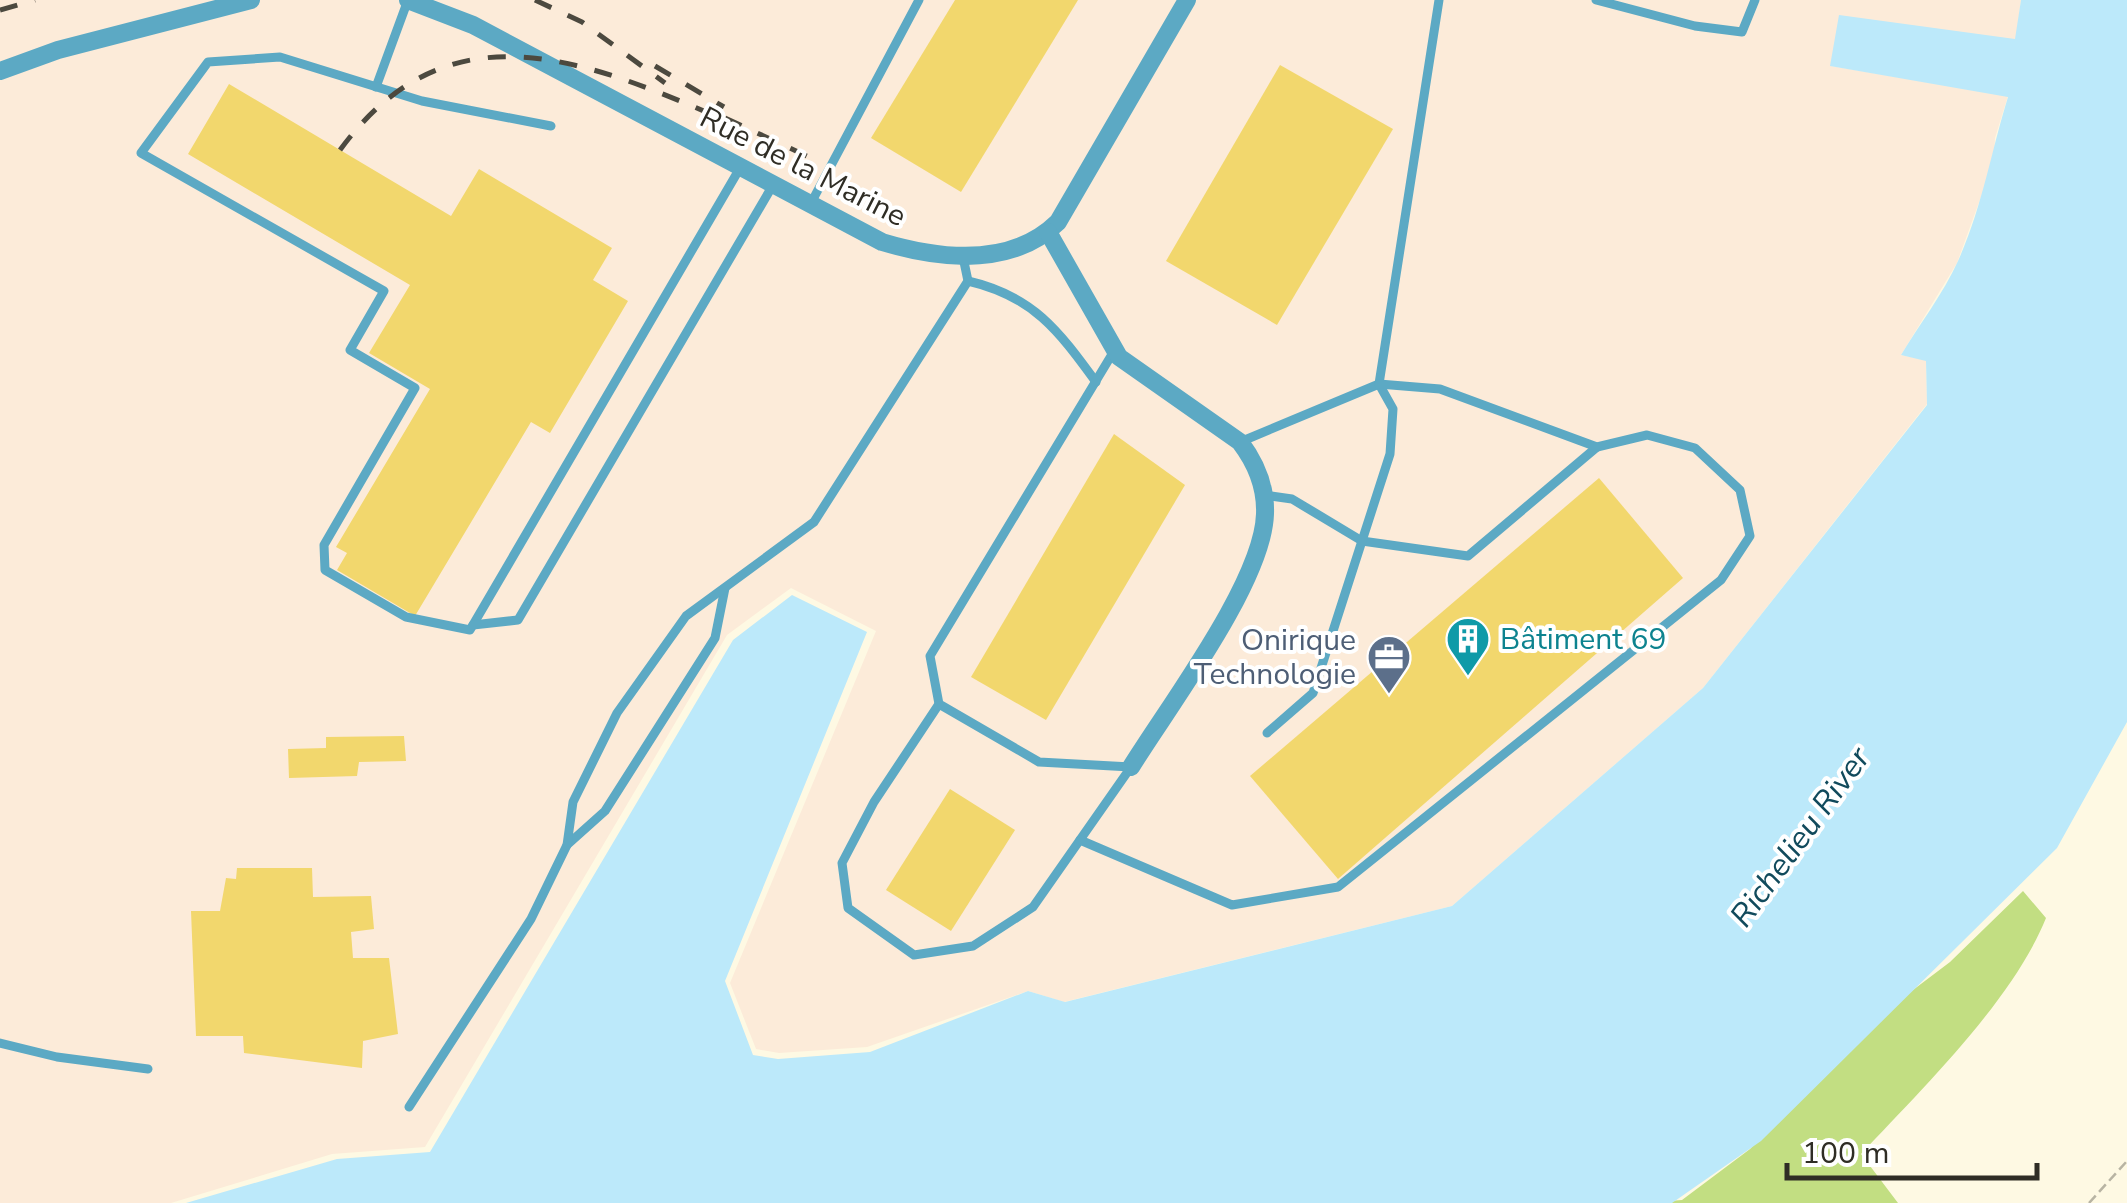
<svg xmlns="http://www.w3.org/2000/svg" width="2127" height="1203" font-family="'Nunito Sans',sans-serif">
<rect width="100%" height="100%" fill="#fef9e3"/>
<!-- industrial -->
<polygon fill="#fcebd9" points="0,0 2021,0 2016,39 1831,66 2008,96 1995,138 1994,161 1957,263 1901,355 1926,360 1927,404 1703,688 1452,906 1064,1002 1028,991 867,1047 779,1053 756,1049 730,983 876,631 791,588 727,635 425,1147 332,1154 171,1203 0,1203"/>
<!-- green -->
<path fill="#c2de82" d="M 2023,891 L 2046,918 C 2013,1000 1922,1089 1861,1154 L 1898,1203 L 1644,1203 L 1682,1200 L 1750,1149 L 1868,1024 L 1950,962 Z"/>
<!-- water -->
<path fill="#bce9fa" d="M 2021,0 L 2127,0 L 2127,722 L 2057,848 L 1761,1141 L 1672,1203 L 186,1203 L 337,1159 L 430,1152 L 733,640 L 792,595 L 867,632 L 725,981 L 753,1055 L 778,1059 L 870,1052 L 1028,991 L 1065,1002 L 1452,906 L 1703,688 L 1927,405 L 1926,361 L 1901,355 C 1919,325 1943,294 1958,261 C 1982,208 1991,152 2008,97 L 1830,66 L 1839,15 L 2015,39 Z"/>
<!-- building -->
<g fill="#f2d76d">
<polygon points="955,0 1078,0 961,192 871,138"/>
<polygon points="1280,65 1393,129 1277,325 1166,261"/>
<polygon points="229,84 451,216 479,169 612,248 593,280 628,301 550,433 531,422 415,616 337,570 347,553 336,547 430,389 369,353 410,285 188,154"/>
<polygon points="1114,434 1185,485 1046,720 971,677"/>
<polygon points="1599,478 1683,578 1338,879 1250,776"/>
<polygon points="404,736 406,761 359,762 357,776 289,778 288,749 326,748 326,737"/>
<polygon points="950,789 1015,830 951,931 886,890"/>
<polygon points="237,868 312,868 313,897 371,896 374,929 351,932 353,958 389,958 398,1034 363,1041 362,1068 244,1053 243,1036 196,1036 191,911 220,911 226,878 236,879"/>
</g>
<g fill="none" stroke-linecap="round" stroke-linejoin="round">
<!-- path -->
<polyline stroke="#b8b4a3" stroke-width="2.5" stroke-dasharray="10 5" stroke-linecap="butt" points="2089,1203 2127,1161"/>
<!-- lane -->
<g stroke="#5ca9c4" stroke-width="9">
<polyline points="1596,0 1695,26 1742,32 1755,0"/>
<polyline points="376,87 408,0"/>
<polyline points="551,126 422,101 280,57 208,62 141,153 384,291 350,350 415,388 324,545 325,570 406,617 470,630 740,168"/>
<polyline points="810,205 919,0"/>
<path d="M 968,281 C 1033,296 1058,330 1096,382"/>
<polyline points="1114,351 930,656 939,704 1039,762 1131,767"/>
<polyline points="1240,442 1379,384 1439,0"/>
<polyline points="1264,495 1292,499 1362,541 1468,556 1597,447"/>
<polyline points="473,625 518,620 773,185"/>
<polyline points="939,704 874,802 842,863 848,908 914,955 973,946 1033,907 1131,767"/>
<polyline points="1267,733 1313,693 1390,454 1393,409 1379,384"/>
<polyline points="1080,840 1232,905 1338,887 1721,580 1750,536 1740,490 1695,448 1647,435 1597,447 1440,389 1379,384"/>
<polyline points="567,845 605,811 715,638 725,588"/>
<polyline points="0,1043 57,1057 148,1069"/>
<polyline points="409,1107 531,919 567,845 573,802 617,713 686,616 814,522 968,281 963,257"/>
</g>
<!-- street -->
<g stroke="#5ca9c4" stroke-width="18">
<path d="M 408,0 L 473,25 L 882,242 C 939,259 1011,268 1058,222 L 1187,0"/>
<polyline points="0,71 58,50 251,0"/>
<path d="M 1048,232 L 1119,357 L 1240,442 C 1256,463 1266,487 1265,514 C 1263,582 1168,707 1131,767"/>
</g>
<!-- rail -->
<g stroke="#4c493f" stroke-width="5" stroke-dasharray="18 18" stroke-linecap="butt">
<polyline points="535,0 582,22 665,83"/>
<polyline points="0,10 35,0"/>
<polyline points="655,66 724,107"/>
<polyline points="725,118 809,157"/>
<path d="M 340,150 C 450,0 589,61 736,125"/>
</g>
</g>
<!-- icons -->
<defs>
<symbol id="building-pin" viewBox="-11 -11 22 30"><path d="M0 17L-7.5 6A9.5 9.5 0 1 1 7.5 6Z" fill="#0f9aa8" stroke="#fff"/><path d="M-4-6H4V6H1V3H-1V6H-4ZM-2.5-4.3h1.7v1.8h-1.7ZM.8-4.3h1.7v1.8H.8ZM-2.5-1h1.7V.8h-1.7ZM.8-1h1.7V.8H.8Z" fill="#fff"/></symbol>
<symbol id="office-pin" viewBox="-11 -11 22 30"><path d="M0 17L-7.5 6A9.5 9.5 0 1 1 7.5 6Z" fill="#5c6f8a" stroke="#fff"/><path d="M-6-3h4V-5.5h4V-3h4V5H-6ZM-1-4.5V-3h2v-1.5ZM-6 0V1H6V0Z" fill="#fff"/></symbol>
</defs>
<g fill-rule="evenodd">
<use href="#building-pin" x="1443" y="614" width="50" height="68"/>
<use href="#office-pin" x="1364" y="632" width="50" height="68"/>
</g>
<g text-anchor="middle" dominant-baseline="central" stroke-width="8" stroke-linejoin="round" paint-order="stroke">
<!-- street labels -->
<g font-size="30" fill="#2f2d25" stroke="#fff">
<text transform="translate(803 167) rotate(27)">Rue de la Marine</text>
</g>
<!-- culture labels -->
<g font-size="30" fill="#0d838f" stroke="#fff" text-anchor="start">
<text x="1500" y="639">Bâtiment 69</text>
</g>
<!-- service labels -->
<g font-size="30" fill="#4e5e75" stroke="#fff" text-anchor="end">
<text x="1356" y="640">Onirique<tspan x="1356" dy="34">Technologie</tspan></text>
</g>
<!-- water labels -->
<g font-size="32" font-style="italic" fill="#114a5c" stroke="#fff">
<text transform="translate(1800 837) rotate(-54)">Richelieu River</text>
</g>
</g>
<!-- scale -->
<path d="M1787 1163v15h250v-15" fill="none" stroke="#2f2d25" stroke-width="5"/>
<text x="1802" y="1163" font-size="30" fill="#2f2d25" stroke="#ffffff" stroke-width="8" paint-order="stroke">100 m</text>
</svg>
